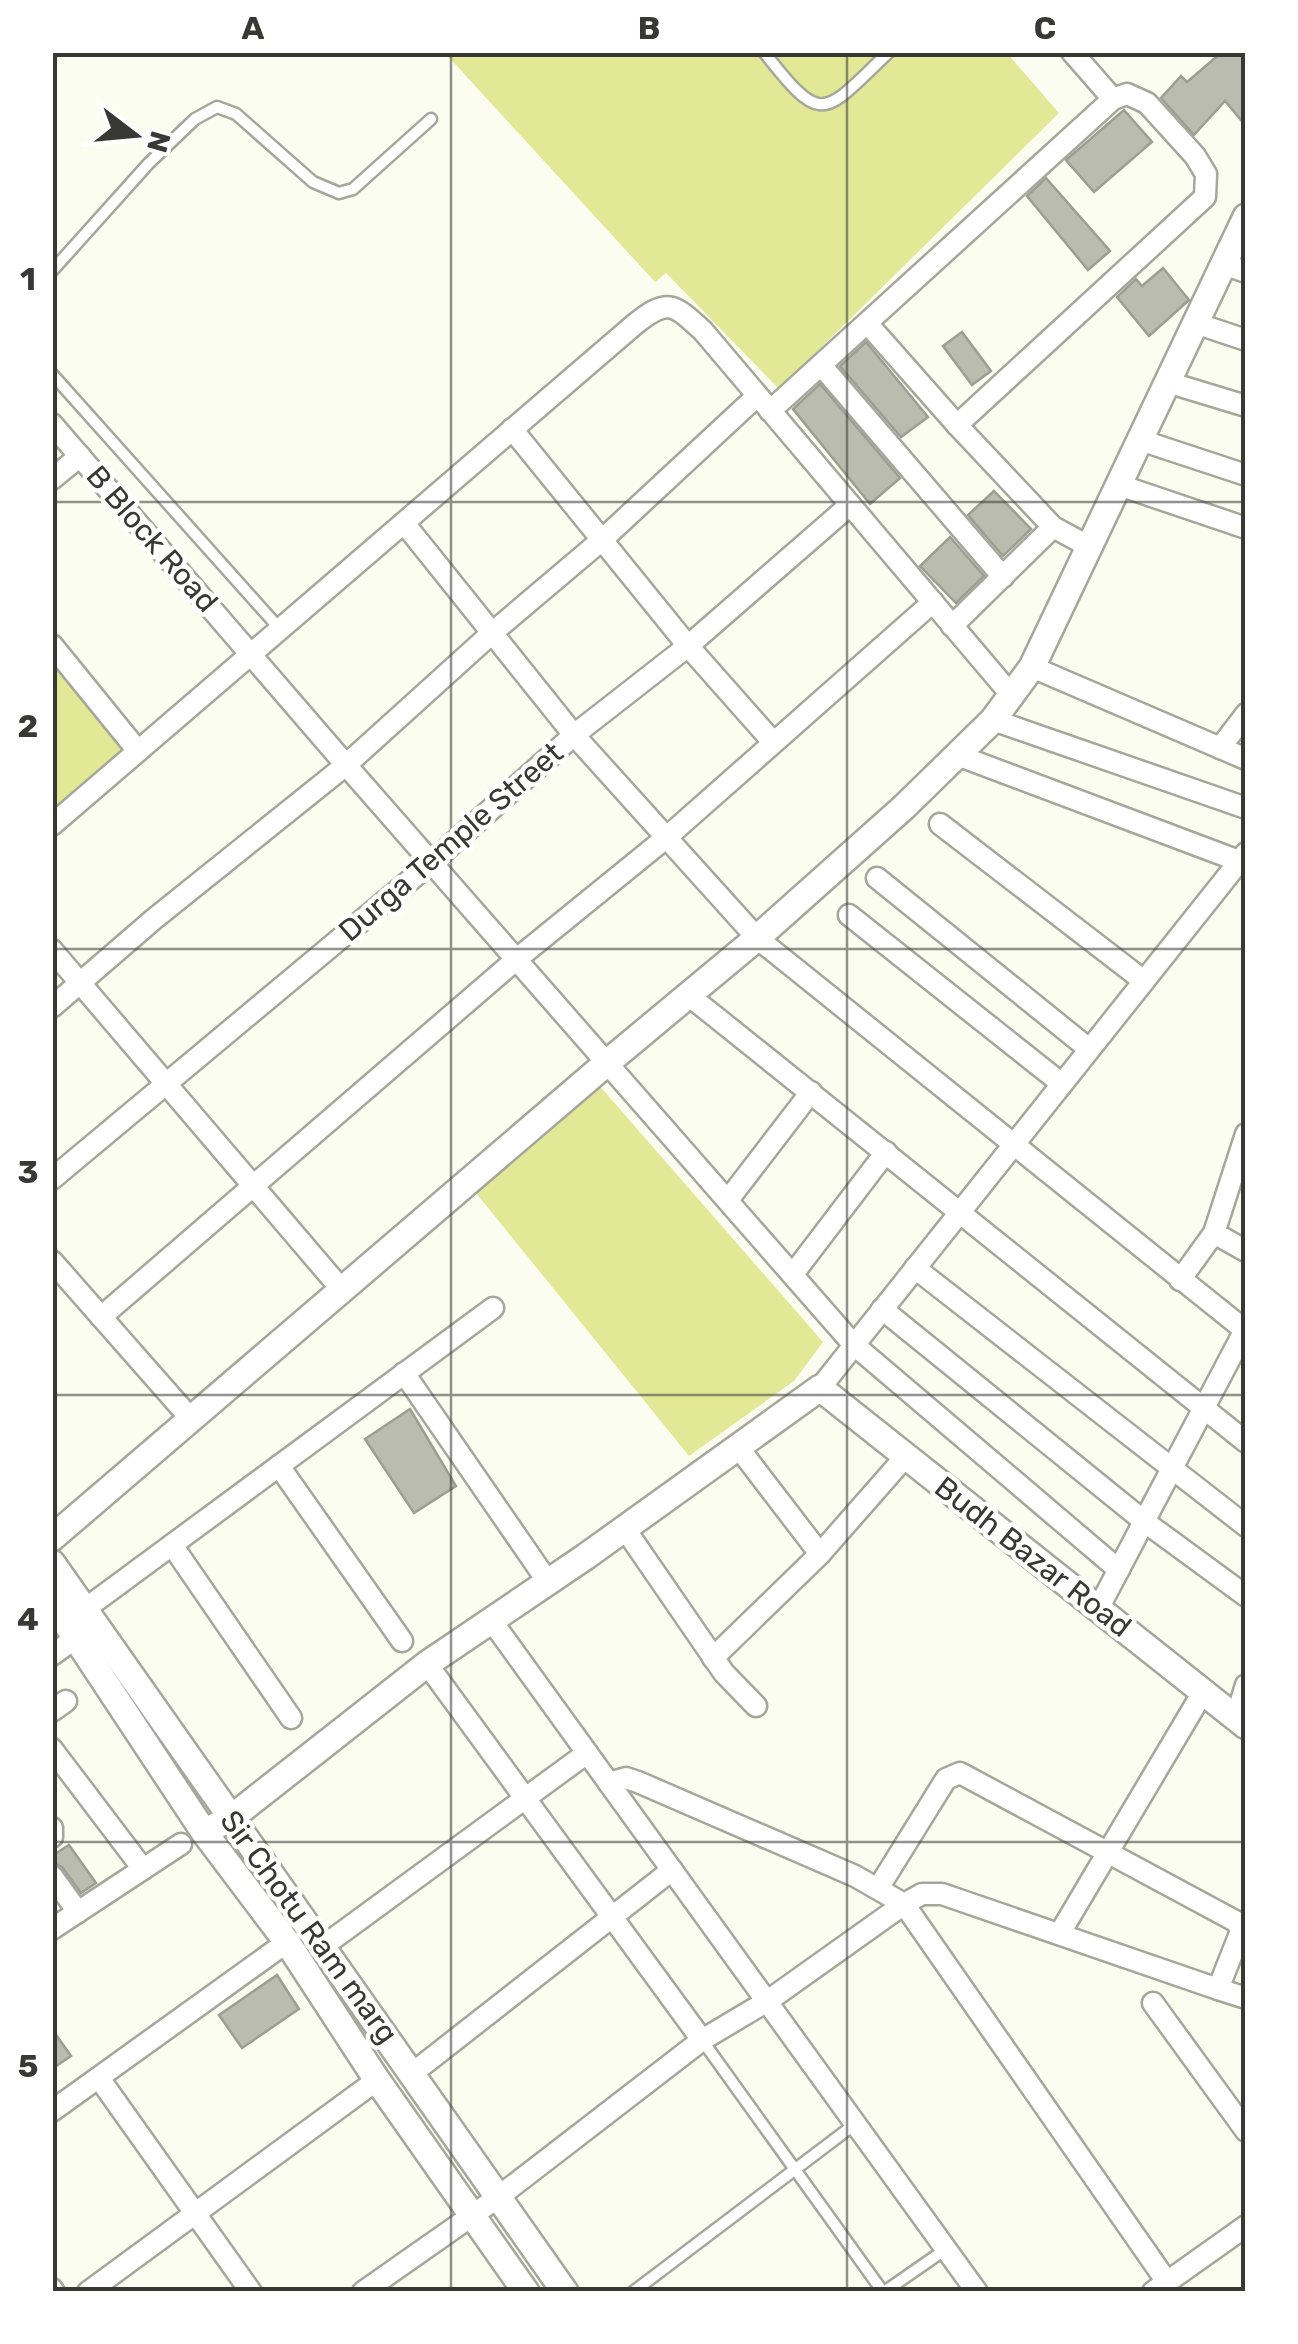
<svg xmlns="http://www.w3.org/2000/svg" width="1298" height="2344" font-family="Rubik,sans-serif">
<rect width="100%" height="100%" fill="#fcfdf1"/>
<!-- green -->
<g fill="#e3e897">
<polygon points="445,53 1007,53 1059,113 779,389 666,273 655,282"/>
<polygon points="52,645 138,751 52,819"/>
<polygon points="597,1083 823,1342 794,1381 689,1456 472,1188"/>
</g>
<!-- building -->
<g fill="#bbbcb0" stroke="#9d9e93" stroke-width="2.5">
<polygon points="1222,52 1239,52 1246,60 1246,126 1225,101 1194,135 1161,98 1181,76 1187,82"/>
<polygon points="1124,110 1152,142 1094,192 1066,160"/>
<polygon points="1046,178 1110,251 1088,270 1027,196"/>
<polygon points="1163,268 1189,300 1149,336 1117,297 1136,279 1142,286"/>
<polygon points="962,332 991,371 972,385 943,346"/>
<polygon points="866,342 928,417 901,437 840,366"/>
<polygon points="820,384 900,478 870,504 793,409"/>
<polygon points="994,491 1031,529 1003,556 968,515"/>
<polygon points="950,537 984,576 956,603 920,566"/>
<polygon points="410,1409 456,1486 414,1513 365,1439"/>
<polygon points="69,1845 96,1883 81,1893 62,1867 52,1862 52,1856"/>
<polygon points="277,1975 299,2009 242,2048 219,2015"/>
<polygon points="52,2029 71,2056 52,2069"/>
</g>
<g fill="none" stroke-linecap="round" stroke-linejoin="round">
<defs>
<g id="service">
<path d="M 764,52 C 824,129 823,114 889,52"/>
<polyline points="52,271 149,163 195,119 217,107 236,114 313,182 339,193 353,189 431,119"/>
<polyline points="52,374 280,629"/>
<polyline points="702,2040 883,2292"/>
<polyline points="633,2292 855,2124"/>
<polyline points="884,2292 946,2249"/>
</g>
<g id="minor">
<polyline points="1072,52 1113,99"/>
<polyline points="1223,264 1246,272"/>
<polyline points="1195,323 1246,340"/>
<polyline points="821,365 1003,577"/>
<polyline points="1167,382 1246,406"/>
<polyline points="770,411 1113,99 1127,94 1147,103 1195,156 1206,174 1205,197 957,425 867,323"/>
<polyline points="52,424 346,765 853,1344 1119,1570"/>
<polyline points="957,425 1053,527 1090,547"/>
<polyline points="512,429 688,646 773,742"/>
<polyline points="1140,440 1246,475"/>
<polyline points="52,479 80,456"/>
<polyline points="1119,485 1246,528"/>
<polyline points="404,523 574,735 757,938 1246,1331"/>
<polyline points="952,626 1053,527"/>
<polyline points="52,645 138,751"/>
<polyline points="1032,667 1246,759"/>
<polyline points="993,720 1246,808"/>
<polyline points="1220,748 1246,714"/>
<polyline points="957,755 1239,861"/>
<polyline points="940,824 1144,981"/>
<path d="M 52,825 L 634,325 C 667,298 673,303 703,331 L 1013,697"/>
<polyline points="877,878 1089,1049"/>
<polyline points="849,915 1062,1084"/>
<polyline points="52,950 342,1290"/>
<polyline points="687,994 1246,1442"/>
<polyline points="52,1007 154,919 346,765 492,633 603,539 757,396"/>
<polyline points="52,1179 432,862 574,735 688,646 850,505"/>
<polyline points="728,1200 811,1092"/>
<polyline points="1214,1233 1246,1251"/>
<polyline points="52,1261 191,1419"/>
<polyline points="915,1268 1246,1526"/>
<polyline points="793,1274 886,1152"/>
<polyline points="1180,1280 1214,1233 1246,1134"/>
<polyline points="882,1309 1145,1522 1246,1596"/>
<polyline points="101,1317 518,958 667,837 933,602"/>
<polyline points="404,1373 548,1582"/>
<polyline points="820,1388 1246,853"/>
<polyline points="738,1447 820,1554"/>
<polyline points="279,1466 402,1641"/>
<polyline points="625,1529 724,1673 756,1706"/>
<polyline points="172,1545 291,1718"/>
<polyline points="85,1609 493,1308"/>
<polyline points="1098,1609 1246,1328"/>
<polyline points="491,1620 977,2292"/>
<polyline points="52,1655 77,1637"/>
<polyline points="713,1658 820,1554 906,1456"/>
<polyline points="427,1664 702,2040"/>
<polyline points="52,1711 66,1701"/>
<polyline points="1236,1718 1246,1685"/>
<polyline points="52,1749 143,1869"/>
<polyline points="609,1783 626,1778 638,1782 855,1876 904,1904 922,1894 942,1894 1218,1989 1241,1931 1237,1922 960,1773 946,1779 879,1887"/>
<polyline points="52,1828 52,1837"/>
<polyline points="52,1876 78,1912"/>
<polyline points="52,1929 181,1844"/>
<polyline points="1060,1933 1203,1692"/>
<polyline points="322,1947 587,1753"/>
<polyline points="1218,1989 1246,1998"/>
<polyline points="1153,2003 1246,2131"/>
<polyline points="414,2072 672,1870"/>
<polyline points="99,2078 251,2292"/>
<polyline points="52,2111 287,1942"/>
<polyline points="52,2289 54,2292"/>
<polyline points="88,2292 377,2080"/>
<polyline points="363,2292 497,2198 702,2040 769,2000 904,1904 1167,2282"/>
<polyline points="1153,2292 1246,2226"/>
</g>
<g id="tertiary">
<polyline points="52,1538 608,1062 757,938 904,807 993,720 1032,667 1246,217"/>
<polyline points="52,1563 565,2292"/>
<polyline points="52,1602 204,1832 287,1942 377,2080 526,2292"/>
<polyline points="204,1832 231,1818 427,1664 585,1557 820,1388 1246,1726"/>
</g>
</defs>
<!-- service casing -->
<use href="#service" stroke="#a6a79b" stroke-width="15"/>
<!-- minor casing -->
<use href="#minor" stroke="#a6a79b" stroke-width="25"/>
<!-- tertiary casing -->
<use href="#tertiary" stroke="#a6a79b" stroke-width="30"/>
<!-- service -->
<use href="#service" stroke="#fff" stroke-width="10"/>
<!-- minor -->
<use href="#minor" stroke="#fff" stroke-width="20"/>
<!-- tertiary -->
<use href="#tertiary" stroke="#fff" stroke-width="25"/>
</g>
<!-- grid -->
<path fill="none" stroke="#383834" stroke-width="2.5" stroke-opacity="0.55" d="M 451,52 L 451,2292M 847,52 L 847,2292M 52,502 L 1246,502M 52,949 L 1246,949M 52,1395 L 1246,1395M 52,1842 L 1246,1842"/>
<g text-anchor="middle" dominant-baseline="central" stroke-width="9" stroke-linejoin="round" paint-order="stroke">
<!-- street labels -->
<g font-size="30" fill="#383834" stroke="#fff">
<text transform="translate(152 539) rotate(49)">B Block Road</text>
<text transform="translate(451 842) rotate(-41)">Durga Temple Street</text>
<text transform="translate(1033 1557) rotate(38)">Budh Bazar Road</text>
<text transform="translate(309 1927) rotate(54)">Sir Chotu Ram marg</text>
</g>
</g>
<!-- border -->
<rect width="1298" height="2344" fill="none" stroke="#ffffff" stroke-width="110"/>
<!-- north arrow -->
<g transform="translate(135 135) rotate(106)" stroke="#ffffff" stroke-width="8" paint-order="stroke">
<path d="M0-8L18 38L0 25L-18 38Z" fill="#383834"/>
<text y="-15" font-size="28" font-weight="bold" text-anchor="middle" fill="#383834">N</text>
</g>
<rect x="55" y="55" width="1188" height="2234" fill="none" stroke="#383834" stroke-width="4"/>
<g font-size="32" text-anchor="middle" font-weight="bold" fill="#383834">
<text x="253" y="39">A</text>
<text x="649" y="39">B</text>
<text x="1045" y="39">C</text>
<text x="28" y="290">1</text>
<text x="28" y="737">2</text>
<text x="28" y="1183">3</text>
<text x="28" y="1630">4</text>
<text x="28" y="2077">5</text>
</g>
</svg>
